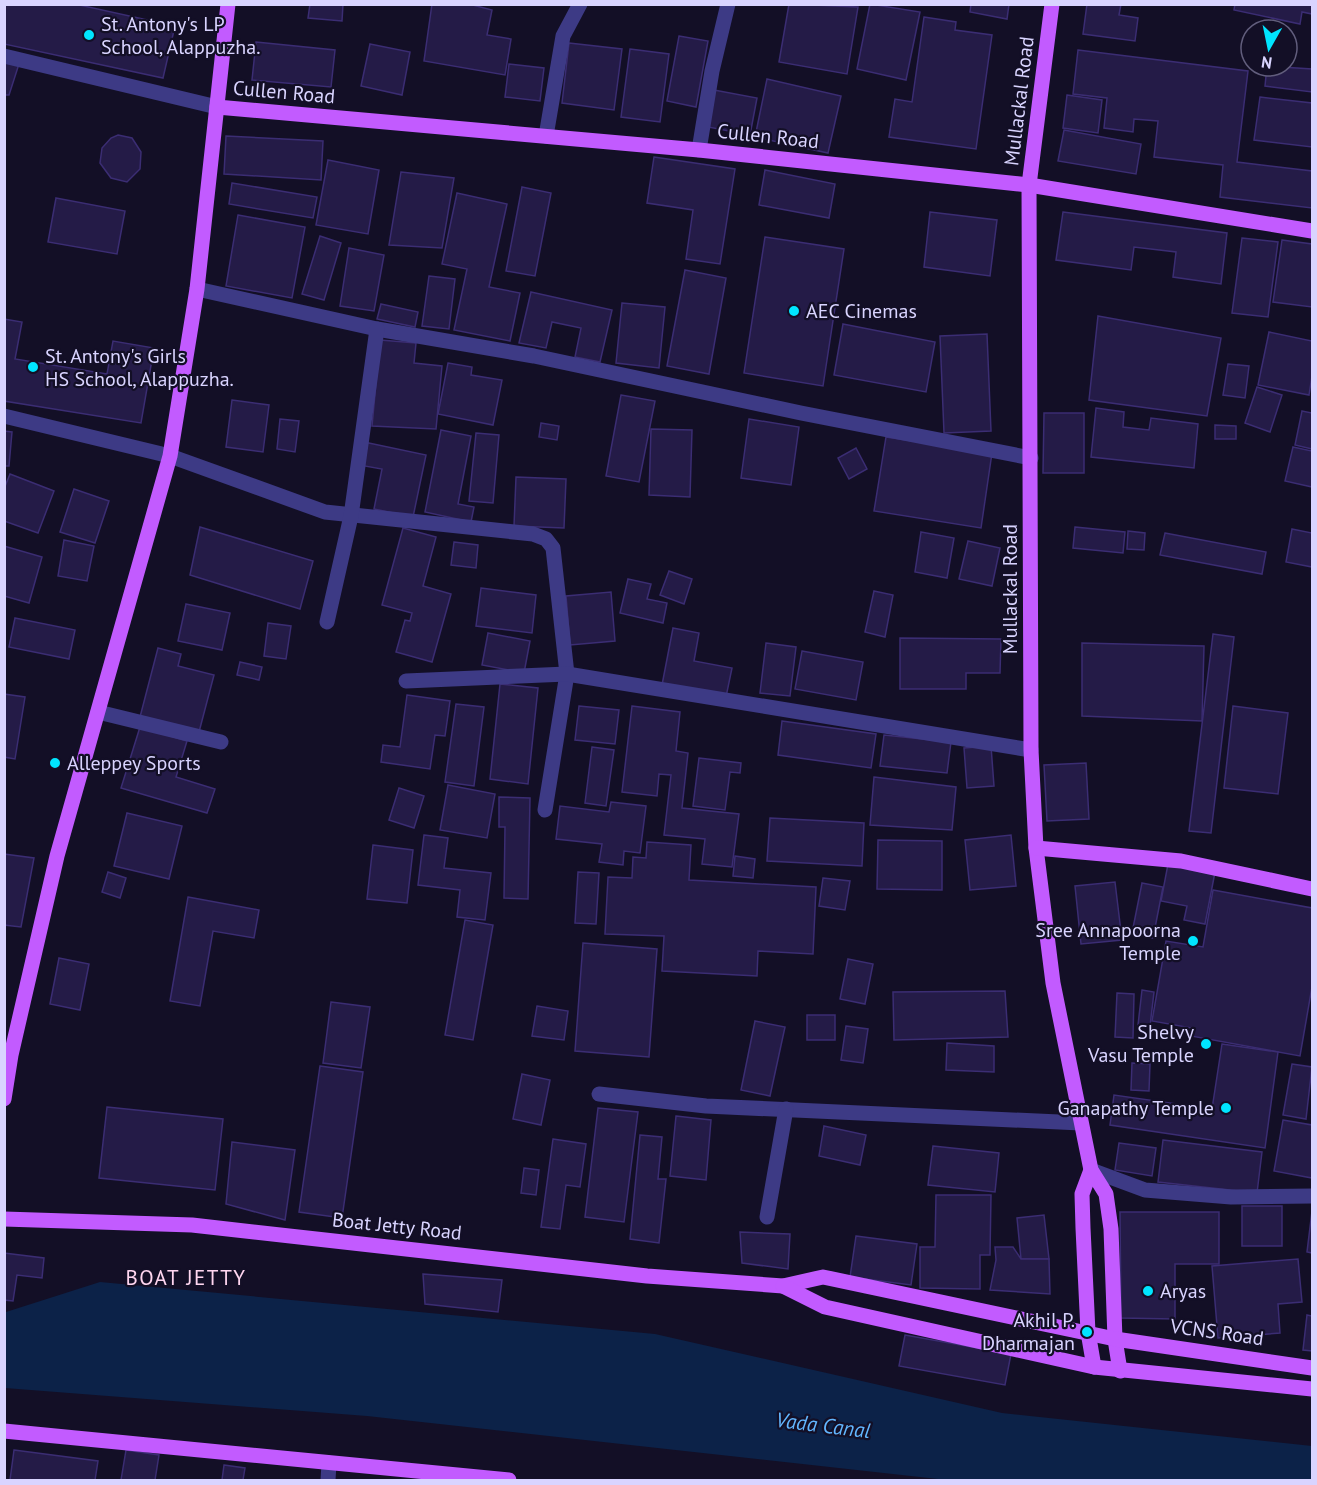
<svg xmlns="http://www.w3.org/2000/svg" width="1317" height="1485" font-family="'PT Sans',sans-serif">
<rect width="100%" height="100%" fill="#130f26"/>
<!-- water -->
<polygon fill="#0c2248" points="100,1282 655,1334 1002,1413 1312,1446 1312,1480 947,1480 367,1416 5,1388 6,1312"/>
<!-- building -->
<g fill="#241b47" stroke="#3b2d73" stroke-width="1.5">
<polygon points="4,4 75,4 175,26 163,78 4,44"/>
<polygon points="310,4 343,4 342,21 308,18"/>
<polygon points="432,4 469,4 492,10 487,35 511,39 505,75 424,61"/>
<polygon points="789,4 858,7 847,74 779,62"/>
<polygon points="870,4 920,12 906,80 857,69"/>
<polygon points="971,4 1009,4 1007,19 970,12"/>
<polygon points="1087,4 1121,4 1119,15 1138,18 1135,41 1083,34"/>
<polygon points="1235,4 1312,4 1312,14 1302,12 1300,24 1234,10"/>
<polygon points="924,17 956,22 955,30 992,35 976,149 889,137 895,99 912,102"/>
<polygon points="679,36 708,41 696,107 667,101"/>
<polygon points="256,42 335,50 331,87 252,80"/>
<polygon points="569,43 622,49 614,110 562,103"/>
<polygon points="370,44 410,52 402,95 361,86"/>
<polygon points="630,49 669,54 660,122 621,117"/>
<polygon points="1078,50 1248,71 1237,162 1312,171 1312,208 1220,197 1223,165 1154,157 1158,121 1134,119 1133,132 1104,128 1107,98 1073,94"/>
<polygon points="4,63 19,64 9,95 4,95"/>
<polygon points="509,64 544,68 540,101 505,97"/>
<polygon points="1267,66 1312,69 1312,92 1265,86"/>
<polygon points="767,79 841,96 828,153 755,137"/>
<polygon points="714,90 757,98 750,135 708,127"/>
<polygon points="1067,95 1102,100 1098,133 1063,128"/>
<polygon points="1260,97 1312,103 1312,147 1254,140"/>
<polygon points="1064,130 1141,144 1136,174 1058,161"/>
<polygon points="118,135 132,138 141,152 140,169 127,182 111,178 100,163 102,148 111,138"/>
<polygon points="226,136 323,141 321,180 224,174"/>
<polygon points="654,157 735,169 720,264 686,259 693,210 647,203"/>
<polygon points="328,160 379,170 368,234 316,225"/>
<polygon points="765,170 835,184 829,218 759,205"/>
<polygon points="401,172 454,178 442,248 389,245"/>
<polygon points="232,183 317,197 313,218 229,204"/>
<polygon points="522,187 551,193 535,276 506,271"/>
<polygon points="457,193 507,204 489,287 520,293 510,341 454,330 467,269 442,264"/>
<polygon points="56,198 125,211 117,254 48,242"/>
<polygon points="930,212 997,220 990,276 924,267"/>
<polygon points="1063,212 1227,233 1221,284 1173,277 1176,252 1134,247 1131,270 1056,260"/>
<polygon points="238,215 305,227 292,298 226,286"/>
<polygon points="320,236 341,243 324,300 302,294"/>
<polygon points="765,237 844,249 823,386 744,373"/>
<polygon points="1242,238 1278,242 1268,317 1232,313"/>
<polygon points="1282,240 1312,244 1312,307 1273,302"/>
<polygon points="349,248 384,255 374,311 340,306"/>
<polygon points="685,270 726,278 709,374 667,366"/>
<polygon points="429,276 455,279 449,329 422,326"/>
<polygon points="531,292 612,310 600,362 575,357 581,328 552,322 546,348 519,343"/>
<polygon points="622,303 665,307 659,368 616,363"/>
<polygon points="381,304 418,312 415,327 377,319"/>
<polygon points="1098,316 1221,338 1207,416 1089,400"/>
<polygon points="4,319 22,322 15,359 107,374 113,341 154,348 141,423 4,401"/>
<polygon points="843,324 935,342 926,392 834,375"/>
<polygon points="1269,332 1312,341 1312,376 1309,395 1258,385"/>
<polygon points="987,334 991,431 944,433 940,336"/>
<polygon points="380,340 416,343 414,363 442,366 436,429 372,426"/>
<polygon points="448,363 472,367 471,375 502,380 493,425 438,414"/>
<polygon points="1228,364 1249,366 1245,398 1223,395"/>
<polygon points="1257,387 1282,395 1270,432 1245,423"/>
<polygon points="621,395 655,401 639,482 606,476"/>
<polygon points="232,400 269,405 263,452 226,447"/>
<polygon points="1096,408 1124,412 1123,427 1149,430 1151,418 1198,424 1194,468 1091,457"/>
<polygon points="1302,411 1312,413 1312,449 1295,445"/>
<polygon points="1044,413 1084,413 1084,473 1043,473"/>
<polygon points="280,419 299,421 295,452 277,449"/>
<polygon points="749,419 799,427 791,485 741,478"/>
<polygon points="541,423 559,426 557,440 539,437"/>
<polygon points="1215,425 1236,426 1236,439 1215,439"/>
<polygon points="651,429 692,430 690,497 649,495"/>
<polygon points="441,430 471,436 458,504 474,507 471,522 425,512"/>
<polygon points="4,431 12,432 9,466 4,466"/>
<polygon points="476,433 499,435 493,503 469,501"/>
<polygon points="886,437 992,453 981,528 874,511"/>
<polygon points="364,442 426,455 413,517 374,509 382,469 359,465"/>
<polygon points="1293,447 1312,451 1312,487 1285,481"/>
<polygon points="856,448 867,469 849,479 838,458"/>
<polygon points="10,474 54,491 38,533 4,521 4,489"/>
<polygon points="516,477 566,479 564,528 514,526"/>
<polygon points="74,489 109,501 95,543 60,532"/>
<polygon points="200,527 313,561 300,609 190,575"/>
<polygon points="1075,527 1125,532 1123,553 1073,548"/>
<polygon points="403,528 436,537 423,586 451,594 432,662 396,652 405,620 410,621 412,613 382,605"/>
<polygon points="1292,529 1312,533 1312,567 1286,562"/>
<polygon points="1128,531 1145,533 1144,550 1127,549"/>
<polygon points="921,532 954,538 947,578 915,572"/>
<polygon points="1165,533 1266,552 1262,574 1160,555"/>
<polygon points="64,540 94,546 87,581 58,576"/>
<polygon points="968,541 1000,548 992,586 959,579"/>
<polygon points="454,542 478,545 476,568 451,565"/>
<polygon points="4,546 42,557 29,603 4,596"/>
<polygon points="669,571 692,579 684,604 660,595"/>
<polygon points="628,579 651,584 647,599 667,603 663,623 620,613"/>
<polygon points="481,588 536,595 532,633 476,626"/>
<polygon points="874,591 893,595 885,637 865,632"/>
<polygon points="611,592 615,641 570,645 566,596"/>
<polygon points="186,604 230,613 222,650 178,641"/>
<polygon points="15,618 75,630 69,659 9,647"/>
<polygon points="268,623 291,626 286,659 264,656"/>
<polygon points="673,628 699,633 694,661 732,668 726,697 662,685"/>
<polygon points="488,633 530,641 524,673 482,665"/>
<polygon points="1213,634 1234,637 1211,833 1189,831"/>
<polygon points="900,638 1001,639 1000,673 966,673 966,689 900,689"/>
<polygon points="766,643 796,647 790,696 760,693"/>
<polygon points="1082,643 1204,646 1202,721 1082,716"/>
<polygon points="158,648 181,654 178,666 214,675 199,732 140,717"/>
<polygon points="802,651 863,662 856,700 795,689"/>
<polygon points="240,662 262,667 259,680 237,675"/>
<polygon points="500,684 538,688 528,784 490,779"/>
<polygon points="4,694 25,697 15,759 4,757"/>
<polygon points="407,695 450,701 445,736 435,735 430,769 381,762 383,745 400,747"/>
<polygon points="456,704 484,707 474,786 445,782"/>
<polygon points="579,706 619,710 615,744 575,740"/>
<polygon points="632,706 680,712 676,751 688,753 682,808 739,814 732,867 702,864 705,839 664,835 671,775 659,774 657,796 622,792"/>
<polygon points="1233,706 1288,713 1278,794 1224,788"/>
<polygon points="782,721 876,734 871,768 778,755"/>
<polygon points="140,727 187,741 176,777 215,789 207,813 121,788"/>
<polygon points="884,735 951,742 947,773 880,766"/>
<polygon points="991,746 994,786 967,788 964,748"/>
<polygon points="592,747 614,750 606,806 585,803"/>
<polygon points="699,758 741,763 740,773 730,772 725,810 693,806"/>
<polygon points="1086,763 1089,819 1047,821 1044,765"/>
<polygon points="874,777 956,787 952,830 870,825"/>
<polygon points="448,785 495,794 487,838 440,830"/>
<polygon points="399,788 424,796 414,828 389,820"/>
<polygon points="499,797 530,798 528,899 504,898 505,827 499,827"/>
<polygon points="611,802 646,806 640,853 624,851 623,865 599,862 602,844 556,839 560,806 609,812"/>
<polygon points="127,813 182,826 169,879 114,866"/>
<polygon points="770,818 864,823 862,866 767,861"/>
<polygon points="424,835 448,838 444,868 491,873 485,920 457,917 460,890 418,885"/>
<polygon points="1011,835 1016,886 970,890 965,840"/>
<polygon points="878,840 942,841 942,890 877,889"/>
<polygon points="647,842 691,845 689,880 816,887 813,954 758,951 757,976 662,971 664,936 605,934 608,877 632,878 633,857 646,858"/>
<polygon points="373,845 413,850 407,903 367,899"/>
<polygon points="4,854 34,858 21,927 4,925"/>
<polygon points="735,856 755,859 753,878 733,876"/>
<polygon points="1168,864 1215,872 1205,924 1184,920 1187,906 1161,901"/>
<polygon points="108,872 126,878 120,898 102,892"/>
<polygon points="578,872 599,873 596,924 575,923"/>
<polygon points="823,878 850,881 845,910 819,906"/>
<polygon points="1115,882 1122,940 1081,944 1075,886"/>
<polygon points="1142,883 1163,887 1153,938 1132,933"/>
<polygon points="1213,890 1312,908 1312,987 1300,1056 1191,1036 1192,1028 1152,1021 1166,941 1203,947"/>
<polygon points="188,897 259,910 254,938 213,931 200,1006 170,1001"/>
<polygon points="465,920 493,925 473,1040 445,1035"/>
<polygon points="583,943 657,949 649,1057 575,1051"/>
<polygon points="59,958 89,964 80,1010 50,1004"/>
<polygon points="848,959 873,964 865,1004 840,999"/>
<polygon points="1142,990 1154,992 1150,1026 1138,1025"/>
<polygon points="1005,991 1008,1037 894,1040 893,992"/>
<polygon points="1117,993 1134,994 1133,1038 1115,1037"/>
<polygon points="331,1002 370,1007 361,1068 323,1063"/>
<polygon points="537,1006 568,1011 564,1040 532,1036"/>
<rect x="807" y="1015" width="28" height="25"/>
<polygon points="755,1021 785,1027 770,1096 741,1090"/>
<polygon points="846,1026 868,1029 863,1063 841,1060"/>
<polygon points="947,1043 994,1046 994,1072 946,1070"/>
<polygon points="1222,1044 1278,1052 1265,1148 1110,1125 1114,1095 1212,1109"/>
<polygon points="1132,1063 1150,1064 1149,1091 1131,1090"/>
<polygon points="1292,1064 1312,1067 1306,1119 1283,1115"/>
<polygon points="320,1066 363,1072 342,1218 299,1212"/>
<polygon points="522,1074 550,1080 541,1125 513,1119"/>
<polygon points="107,1107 223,1119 215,1190 99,1178"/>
<polygon points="598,1108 638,1112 624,1222 585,1217"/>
<polygon points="676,1116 711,1120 706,1180 670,1176"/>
<polygon points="1283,1120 1312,1125 1312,1178 1274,1171"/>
<polygon points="824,1126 866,1135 860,1165 819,1156"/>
<polygon points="640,1135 662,1137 658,1179 666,1179 659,1243 630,1239"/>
<polygon points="553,1139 586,1144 580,1187 566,1185 560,1229 541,1227"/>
<polygon points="1163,1140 1262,1152 1257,1193 1158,1182"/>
<polygon points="232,1142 295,1150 285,1220 226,1204"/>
<polygon points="1119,1143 1156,1148 1152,1176 1115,1170"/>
<polygon points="933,1146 999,1153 995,1192 928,1185"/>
<polygon points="524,1168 539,1170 536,1195 521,1193"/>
<polygon points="936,1195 991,1195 990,1255 980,1255 980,1289 920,1288 920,1247 935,1247"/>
<rect x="1242" y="1206" width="40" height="40"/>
<polygon points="1312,1211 1312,1253 1307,1252"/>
<polygon points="1120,1212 1219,1212 1219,1264 1175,1264 1175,1319 1121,1318"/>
<polygon points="1044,1215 1049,1259 1021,1259 1017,1218"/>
<polygon points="740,1232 790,1234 788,1269 742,1263"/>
<polygon points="856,1236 917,1244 911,1285 850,1277"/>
<polygon points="995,1247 1013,1247 1021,1259 1049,1259 1050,1294 990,1290 996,1260"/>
<polygon points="4,1253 44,1258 42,1278 17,1275 13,1301 4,1300"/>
<polygon points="1298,1259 1302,1302 1278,1304 1280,1333 1218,1338 1212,1266"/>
<polygon points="423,1274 502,1280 498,1312 425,1304"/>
<polygon points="1307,1315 1312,1316 1312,1351 1303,1350"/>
<polygon points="905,1335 1011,1354 1005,1385 899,1366"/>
<polygon points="14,1450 98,1461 95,1480 10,1480"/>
<polygon points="126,1450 159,1455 155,1480 121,1480"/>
<polygon points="224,1465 245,1468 243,1480 222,1480"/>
</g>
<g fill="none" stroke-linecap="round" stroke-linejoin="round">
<!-- minor -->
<g stroke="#3d3a85" stroke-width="15">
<polyline points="4,56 217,107"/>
<polyline points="546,136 563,36 580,4"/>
<polyline points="699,150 712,71 728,4"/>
<polyline points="197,289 377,329 534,356 801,413 1031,458"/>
<polyline points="4,416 170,456 325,512 533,534 546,539 553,548 567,674 545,810"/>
<polyline points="327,622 351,516 377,329"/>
<polyline points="406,681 567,674 1031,750"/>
<polyline points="98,712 221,742"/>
<polyline points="599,1094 706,1106 1081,1123"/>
<polyline points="1091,1170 1145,1190 1231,1197 1312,1196"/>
<polyline points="767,1217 786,1109"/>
<polyline points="328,1480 329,1463"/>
</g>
<!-- major -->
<g stroke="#c25bff" stroke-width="15">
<polyline points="1052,4 1029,185 1031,750 1036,848 1053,983 1091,1170 1106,1194 1111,1229 1115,1339 1120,1371"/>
<polyline points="217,107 699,150 1029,185 1312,231"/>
<polyline points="1036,848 1181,861 1312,889"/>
<polyline points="4,1099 11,1055 57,856 170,456 197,289 228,4"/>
<polyline points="1091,1170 1082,1194 1083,1228 1088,1332 1094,1367"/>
<polyline points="4,1219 192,1225 647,1276 783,1286 823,1277 1115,1339 1312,1368"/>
<polyline points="783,1286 825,1307 1094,1367 1312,1389"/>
<polyline points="4,1431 509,1480"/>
</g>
</g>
<!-- markers -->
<g fill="#00e5ff" stroke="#130f26" stroke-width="2">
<circle cx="89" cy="35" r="6"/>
<circle cx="794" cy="311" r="6"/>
<circle cx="33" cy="367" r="6"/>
<circle cx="55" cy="763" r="6"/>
<circle cx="1193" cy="941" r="6"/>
<circle cx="1206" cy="1044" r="6"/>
<circle cx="1226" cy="1108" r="6"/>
<circle cx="1148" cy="1291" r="6"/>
<circle cx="1087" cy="1332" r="6"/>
</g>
<g text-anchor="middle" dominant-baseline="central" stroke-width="4.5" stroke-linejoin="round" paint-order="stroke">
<!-- poi labels -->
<g font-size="20" fill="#d9d4ff" stroke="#130f26" text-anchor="start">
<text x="101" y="24">St. Antony's LP<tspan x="101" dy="23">School, Alappuzha.</tspan></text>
<text x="806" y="311">AEC Cinemas</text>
<text x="45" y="356">St. Antony's Girls<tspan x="45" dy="23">HS School, Alappuzha.</tspan></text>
<text x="67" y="763">Alleppey Sports</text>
<text x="1181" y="930" text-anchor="end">Sree Annapoorna<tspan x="1181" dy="23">Temple</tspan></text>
<text x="1194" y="1032" text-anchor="end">Shelvy<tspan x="1194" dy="23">Vasu Temple</tspan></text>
<text x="1214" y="1108" text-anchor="end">Ganapathy Temple</text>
<text x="1160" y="1291">Aryas</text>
<text x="1075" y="1320" text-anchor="end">Akhil P.<tspan x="1075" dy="23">Dharmajan</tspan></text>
</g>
<!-- street labels -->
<g font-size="20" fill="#d9d4ff" stroke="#130f26">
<text transform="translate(284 92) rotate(5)">Cullen Road</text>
<text transform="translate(1019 101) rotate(-83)">Mullackal Road</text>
<text transform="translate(768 136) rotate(6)">Cullen Road</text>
<text transform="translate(1010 589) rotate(-90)">Mullackal Road</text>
<text transform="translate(397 1226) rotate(6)">Boat Jetty Road</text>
<text transform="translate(1217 1332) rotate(8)">VCNS Road</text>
</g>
<!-- neighbourhood labels -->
<g font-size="21" letter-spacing="1.5" fill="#ffd6f0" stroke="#130f26">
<text x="186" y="1277">BOAT JETTY</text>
</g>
<!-- water labels -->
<g font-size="21" font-style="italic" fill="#62b6ff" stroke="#130f26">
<text transform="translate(823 1425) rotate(7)">Vada Canal</text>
</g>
</g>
<!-- border -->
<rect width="1317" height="1485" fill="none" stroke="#d9d4ff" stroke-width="12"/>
<!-- north arrow -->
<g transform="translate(1269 48) rotate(189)"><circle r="28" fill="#130f26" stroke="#625e7d" stroke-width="1.5"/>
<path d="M0-4.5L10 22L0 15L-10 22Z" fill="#00e5ff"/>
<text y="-9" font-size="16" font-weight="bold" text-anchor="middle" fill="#d9d4ff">N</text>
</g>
</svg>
